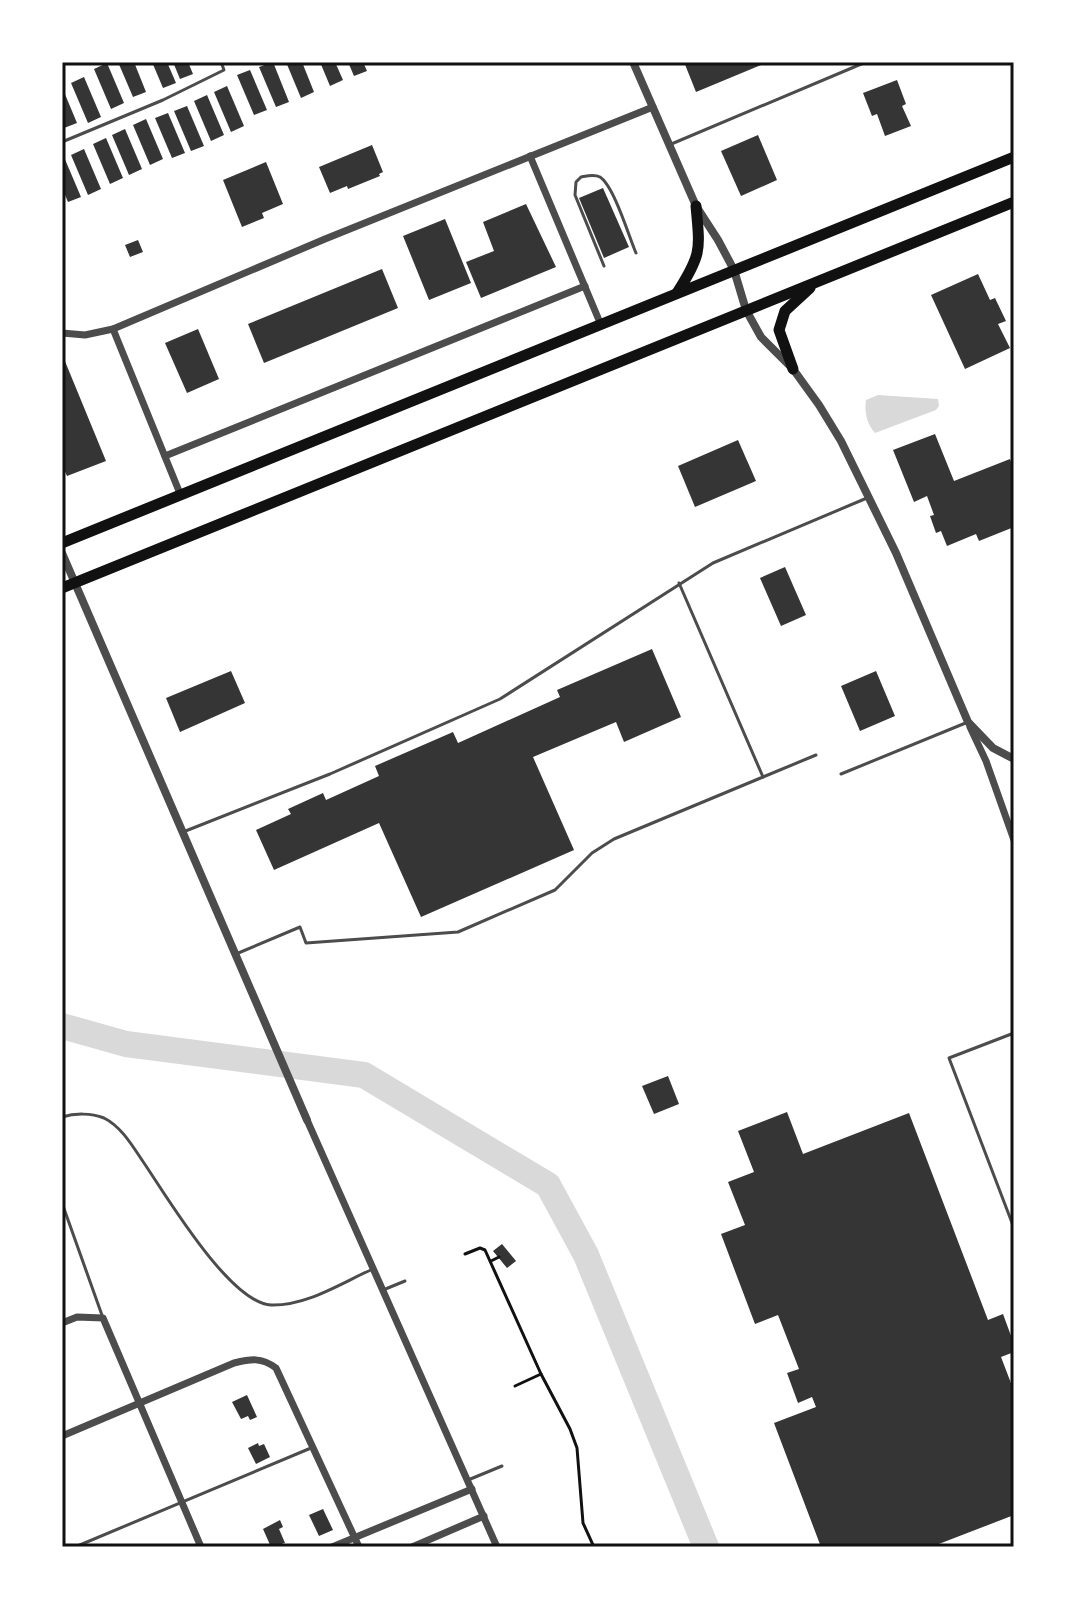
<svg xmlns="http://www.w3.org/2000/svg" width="1076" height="1609" font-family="'Times New Roman',serif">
<rect width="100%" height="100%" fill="#fff"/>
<!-- water -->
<path fill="#d9d9d9" d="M 878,395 L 938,399 L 939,406 L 936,410 L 875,433 C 867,424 864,412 866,400 Z"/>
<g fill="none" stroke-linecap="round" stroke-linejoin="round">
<!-- river -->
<polyline stroke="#d9d9d9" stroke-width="26" points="62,1026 126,1044 364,1075 548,1185 586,1255 706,1547"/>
</g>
<!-- building -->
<g fill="#353535">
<polygon points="118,62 134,62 146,92 133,97"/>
<polygon points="152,62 167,62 176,83 163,88"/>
<polygon points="173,62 188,62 193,74 180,79"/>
<polygon points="273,62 289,102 276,107 259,67"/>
<polygon points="286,62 302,62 314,92 301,98"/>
<polygon points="320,62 335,62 343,80 330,86"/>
<polygon points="348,62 363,62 367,71 354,76"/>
<polygon points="684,62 768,62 696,92"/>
<polygon points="107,63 124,103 111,109 94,69"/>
<polygon points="250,70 267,110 254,115 237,75"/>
<polygon points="84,77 101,117 88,123 71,83"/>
<polygon points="897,80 906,104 902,106 911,126 885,136 877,114 872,116 863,93"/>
<polygon points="227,86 244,126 231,132 214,92"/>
<polygon points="62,87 77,123 64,128 62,123"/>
<polygon points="207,95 224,135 211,141 194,101"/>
<polygon points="187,106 204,146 191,151 174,111"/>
<polygon points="168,113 185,153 172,158 155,118"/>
<polygon points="146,119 163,159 150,165 133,125"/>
<polygon points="125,129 142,169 129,175 112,135"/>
<polygon points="758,135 777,180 741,196 721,151"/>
<polygon points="106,138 123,178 110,184 93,144"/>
<polygon points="372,145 383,172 379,174 380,176 348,189 347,186 330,193 319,167"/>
<polygon points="84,149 101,189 88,195 71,155"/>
<polygon points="64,157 81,197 68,202 62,188 62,158"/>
<polygon points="266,162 283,204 262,213 264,218 242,227 223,180"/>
<polygon points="603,188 629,247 604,258 579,198"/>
<polygon points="526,204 556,267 481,298 466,262 494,251 483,222"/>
<polygon points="445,219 471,283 429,300 403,236"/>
<polygon points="138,240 143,252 130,257 125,245"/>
<polygon points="382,269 398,308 264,363 248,324"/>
<polygon points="978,274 990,300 995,298 1006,321 998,324 1010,348 965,369 931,295"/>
<polygon points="198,329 219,379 187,393 165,343"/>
<polygon points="62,354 106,461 67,476 62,465"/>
<polygon points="935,434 954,481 1010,459 1014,470 1014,527 979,541 976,534 947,546 941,531 936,533 930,516 934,515 927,496 914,502 893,450"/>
<polygon points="738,440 756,481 695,507 678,466"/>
<polygon points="785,567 806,615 781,626 760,578"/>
<polygon points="652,649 681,717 624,742 616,722 533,757 574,850 421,917 379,823 274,870 256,830 291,814 288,809 323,793 326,800 379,776 375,766 453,732 458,743 560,697 557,690"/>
<polygon points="231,671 245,703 180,732 166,698"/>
<polygon points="876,671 895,716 860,731 841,686"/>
<polygon points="668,1076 679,1104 654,1114 642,1086"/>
<polygon points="787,1112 803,1154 909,1113 988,1320 1003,1314 1014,1344 1014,1352 1001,1357 1014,1391 1014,1515 931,1547 821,1547 774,1423 816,1407 812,1397 798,1403 787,1373 799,1369 778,1315 755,1324 721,1234 745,1225 728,1182 754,1172 738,1131"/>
<polygon points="502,1244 516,1261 507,1268 493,1251"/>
<polygon points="247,1395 257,1417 250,1420 248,1416 241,1419 232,1402"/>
<polygon points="258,1443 259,1446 264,1444 270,1457 256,1464 248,1448"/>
<polygon points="323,1509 333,1530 319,1536 309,1515"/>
<polygon points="280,1520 283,1527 279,1529 285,1543 271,1547 263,1529"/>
</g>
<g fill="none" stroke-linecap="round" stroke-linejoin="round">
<!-- path -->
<g stroke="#111" stroke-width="3">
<polyline points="465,1254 480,1248 485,1250 541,1374 570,1429 577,1448 583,1523 594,1547"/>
<polyline points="491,1261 499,1257"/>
<polyline points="515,1386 541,1374"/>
</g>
<!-- service -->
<g stroke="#4c4c4c" stroke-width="3">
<polyline points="62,142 163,100 224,70 221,62"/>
<polyline points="669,145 866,62"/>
<path d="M 604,266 L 575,195 L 576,182 L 581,177 C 587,176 594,174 600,177 C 614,186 629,237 636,253"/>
<polyline points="841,774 968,722"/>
<polyline points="763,777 816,755"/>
<polyline points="183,832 330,774 500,699 713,563 867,498"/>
<polyline points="236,954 300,927 306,943 458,932 555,890 592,853 614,839 763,777 679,583"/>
<polyline points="1014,1033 949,1058 1014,1228"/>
<path d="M 62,1117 C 75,1113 91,1113 104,1118 C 122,1127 133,1147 144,1163 C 167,1197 230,1303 271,1305 C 307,1306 341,1283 373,1269"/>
<polyline points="62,1203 103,1318"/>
<polyline points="383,1290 405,1281"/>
<polyline points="468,1480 502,1466"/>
<polyline points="75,1547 311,1448"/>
</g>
<!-- minor -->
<g stroke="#4c4c4c" stroke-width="7">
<polyline points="530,156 601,325"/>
<polyline points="113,329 181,496"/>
<polyline points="62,333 85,335 113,329 325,239 653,107"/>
<polyline points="165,456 585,286"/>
<polyline points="970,727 986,761 1014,840"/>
<polyline points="307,1120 497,1547"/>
<polyline points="62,1323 77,1317 103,1318 201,1547"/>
<path d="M 62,1436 L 234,1363 C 251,1359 261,1357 276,1368 L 359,1547"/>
<polyline points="332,1547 472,1489"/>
<polyline points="412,1547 484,1516"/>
</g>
<!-- tertiary -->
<g stroke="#4c4c4c" stroke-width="8">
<polyline points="633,62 696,206 718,240 734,270 746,310 761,337 793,369 819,405 841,441 896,553 968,722 993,748 1014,759"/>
<polyline points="62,553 307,1120"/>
</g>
<!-- primary -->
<g stroke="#111" stroke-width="11">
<path d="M 677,293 C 702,254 700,250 696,206"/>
<polyline points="793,369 779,330 785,311 810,288"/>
<polyline points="62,543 1014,157"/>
<polyline points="62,588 1014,202"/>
</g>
</g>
<!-- border -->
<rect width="1076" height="1609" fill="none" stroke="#ffffff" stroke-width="128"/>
<rect x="64" y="64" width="948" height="1481" fill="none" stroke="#111" stroke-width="3"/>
</svg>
